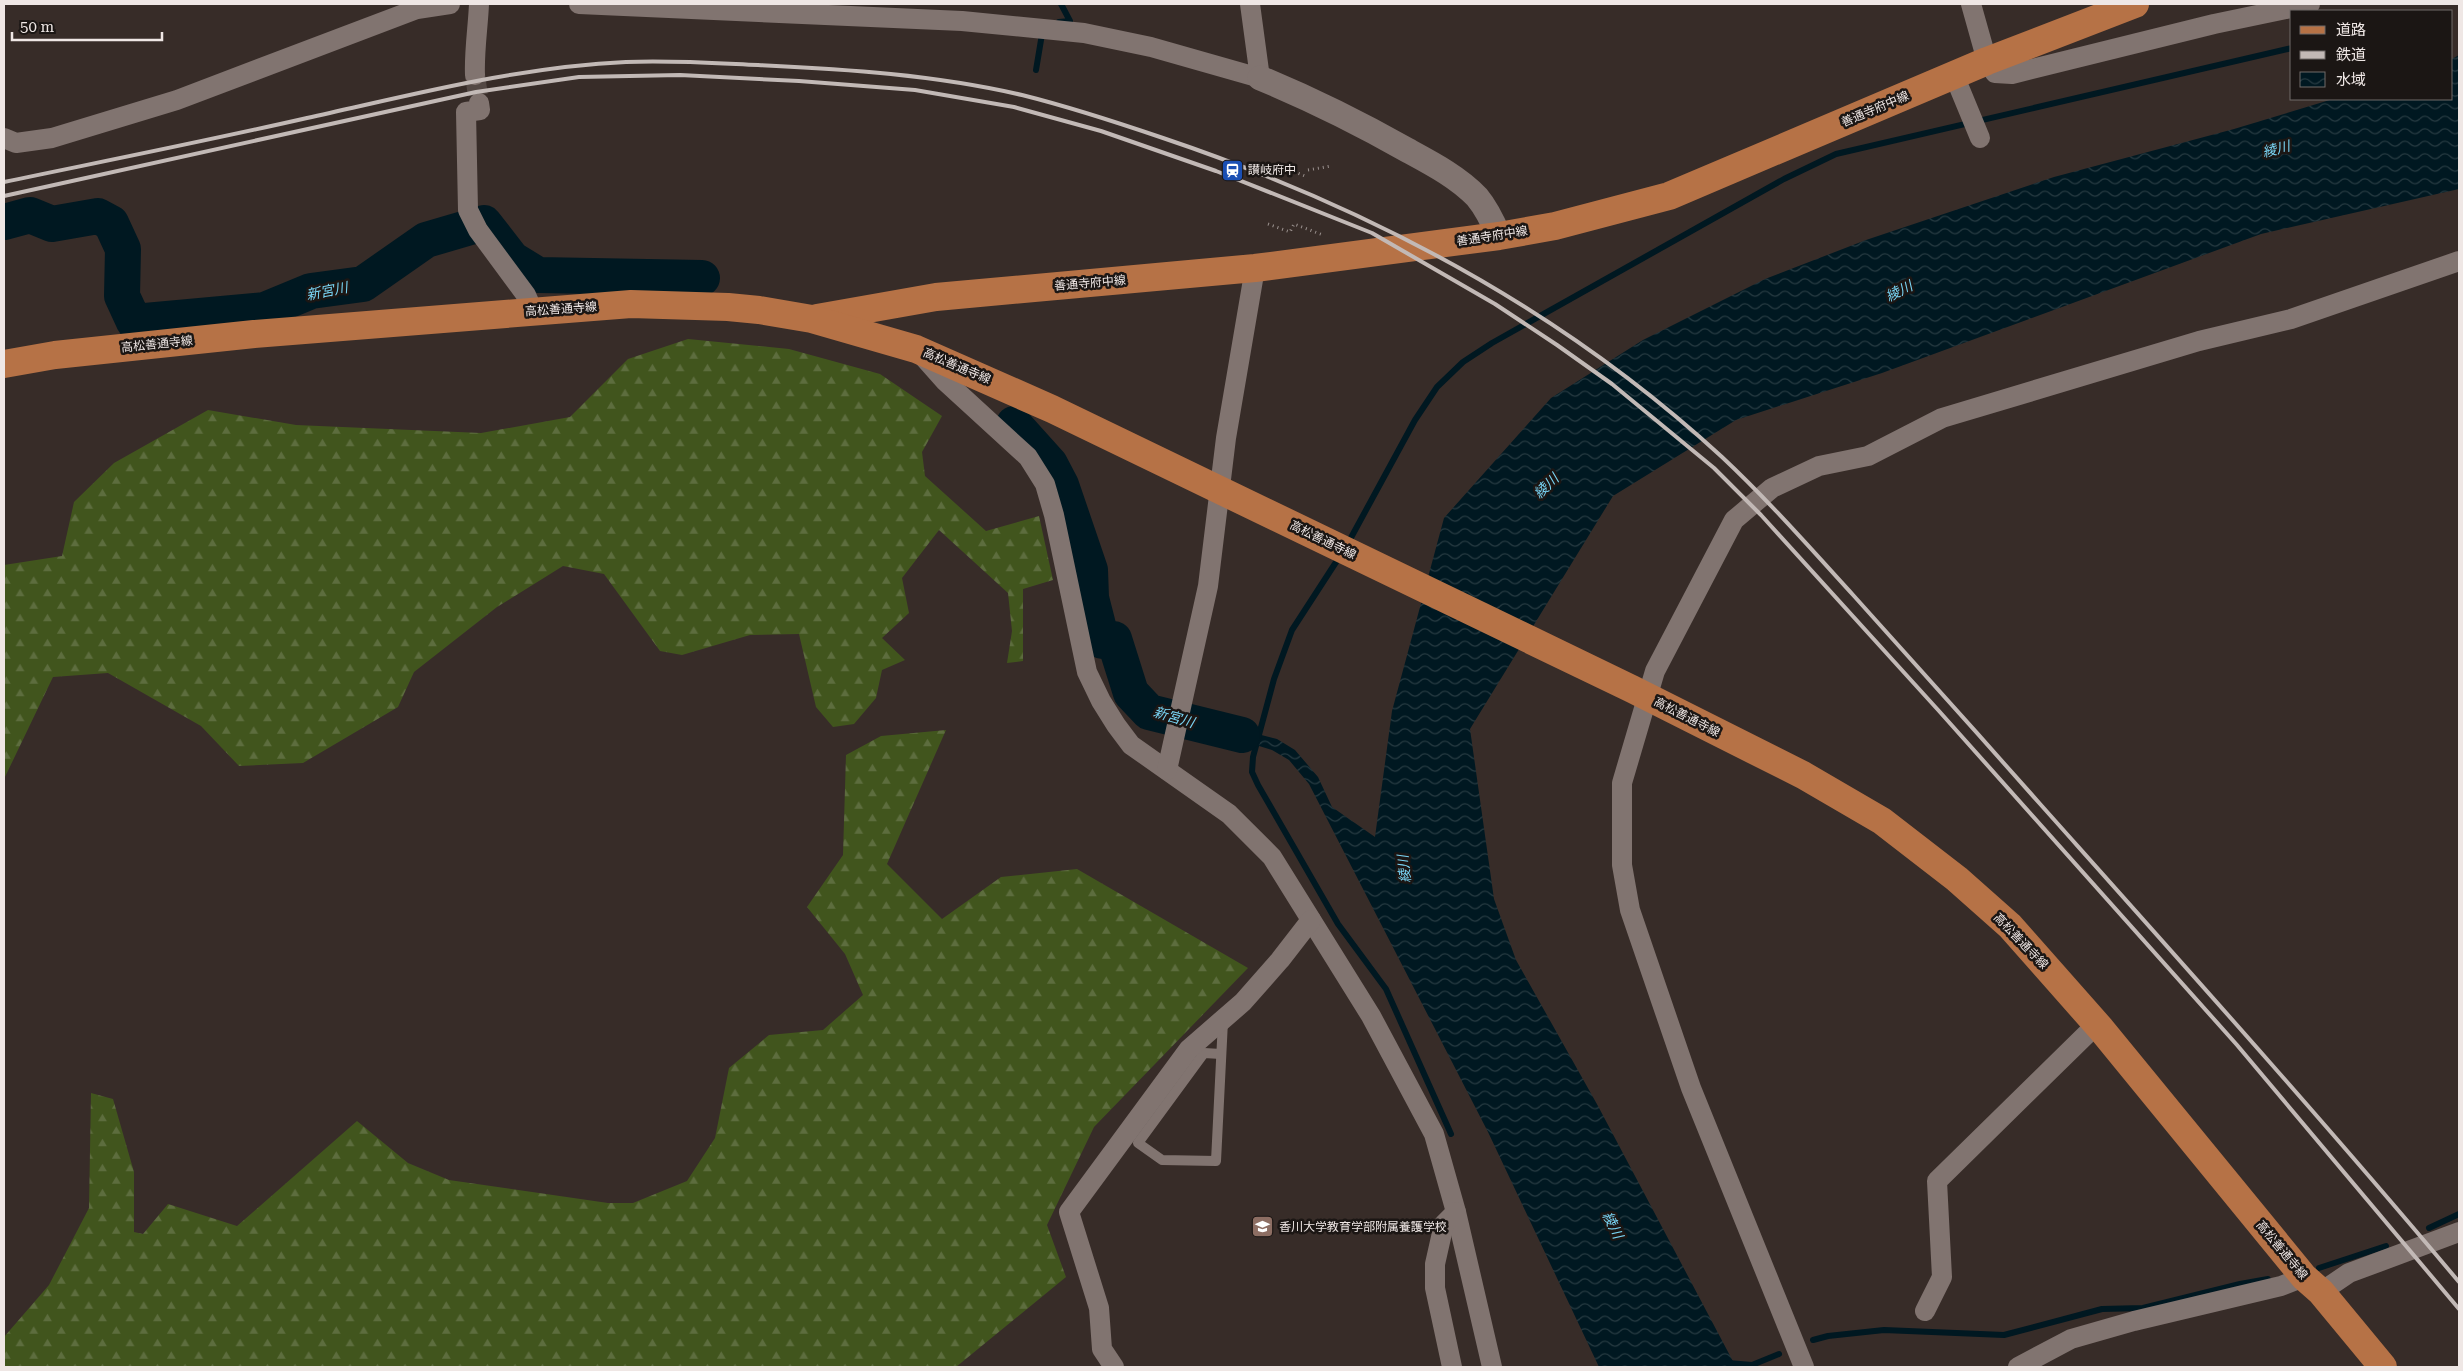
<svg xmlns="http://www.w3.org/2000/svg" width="2463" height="1371" font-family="'Roboto Serif','Noto Sans JP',serif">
<defs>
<pattern id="forest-firs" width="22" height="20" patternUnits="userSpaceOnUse" patternTransform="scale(1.25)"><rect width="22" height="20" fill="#41551d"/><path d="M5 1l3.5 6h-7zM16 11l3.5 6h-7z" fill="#5d6d3e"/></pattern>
<pattern id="water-waves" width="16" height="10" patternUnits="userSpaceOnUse" patternTransform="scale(1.25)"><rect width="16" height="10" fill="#001821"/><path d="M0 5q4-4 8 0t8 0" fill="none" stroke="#263a41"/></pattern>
</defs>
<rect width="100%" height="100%" fill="#372c28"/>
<!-- forest -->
<g fill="url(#forest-firs)">
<polygon points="688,339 789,349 880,374 942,416 922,452 925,476 986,531 1039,516 1053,580 1023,589 1023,661 1007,663 1012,631 1008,593 939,530 902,578 909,613 882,638 905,660 882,670 876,698 854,724 833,727 816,707 799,634 750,635 682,655 660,651 604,574 563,566 497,607 414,672 398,707 303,763 239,766 201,726 108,673 53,677 4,779 4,565 62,556 74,502 114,463 208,410 296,425 481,433 570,417 628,359"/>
<polygon points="946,730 887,864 942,919 1001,877 1077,869 1248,968 1094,1127 1047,1225 1066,1277 956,1367 4,1367 4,1337 49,1285 89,1208 91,1093 113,1099 134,1172 134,1232 143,1234 168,1204 237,1226 357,1121 408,1163 449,1180 608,1203 633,1203 687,1181 715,1138 729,1068 769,1035 823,1030 863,995 845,954 807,907 843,855 846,755 881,736"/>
</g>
<!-- water -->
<polygon fill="url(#water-waves)" points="2459,55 2459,189 2261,234 1882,373 1736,420 1613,496 1470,729 1494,899 1516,960 1598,1106 1736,1367 1599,1367 1488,1132 1309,784 1289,760 1272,750 1194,726 1196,718 1277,739 1295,750 1318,777 1332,807 1375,837 1392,711 1444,518 1551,398 1643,340 1765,279 1866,240 2054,177 2234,129 2333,99 2452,99 2452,59"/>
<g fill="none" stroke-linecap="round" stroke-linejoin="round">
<!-- stream -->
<g stroke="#001821" stroke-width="6">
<polyline points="1059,22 1070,21 1061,4"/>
<polyline points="1036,70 1042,34"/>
<polyline points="1347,545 1415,420 1437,387 1463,362 1492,343 1784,179 1836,154 2292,48"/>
<polyline points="1340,556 1292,630 1274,679 1253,757 1252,772 1258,785 1338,924 1386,989 1451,1134"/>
<polyline points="2429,1228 2459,1214"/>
<polyline points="2319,1268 2386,1246"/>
<polyline points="1813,1340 1828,1336 1884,1330 2004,1335 2102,1309 2143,1308 2240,1284 2268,1279"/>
<polyline points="1728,1363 1752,1365 1779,1354"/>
</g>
<!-- river -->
<g stroke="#001821" stroke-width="36">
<polyline points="4,222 30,215 52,224 98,216 111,223 123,249 122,296 134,322 265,310 311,291 363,284 426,240 484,223 512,259 538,275 702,278"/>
<polyline points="1014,424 1050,464 1061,485 1090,570 1091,598 1102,641 1114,639 1131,693 1149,712 1242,735"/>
</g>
<!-- minor-tunnel -->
<polyline stroke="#534844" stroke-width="20" stroke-dasharray="20 10" stroke-linecap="butt" points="475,75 479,103"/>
<!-- path -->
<g stroke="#9b928f" stroke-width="3" stroke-dasharray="1 4" stroke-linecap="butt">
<polyline points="1280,166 1305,176"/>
<polyline points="1308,170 1331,166"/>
<polyline points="1268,224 1290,232 1294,224 1323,235"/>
</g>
<!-- service -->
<polyline stroke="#817470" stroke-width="10" points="1221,1054 1204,1053 1138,1143 1162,1160 1216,1161 1223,1021"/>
<!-- minor -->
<g stroke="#817470" stroke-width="20">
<polyline points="579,4 962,21 1084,33 1151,47 1260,78 1250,4"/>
<polyline points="1971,4 1987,61 1995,73 2012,74 2214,24 2310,4"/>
<path d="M 475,75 C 474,52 478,27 479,4"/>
<polyline points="1954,75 1980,138"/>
<polyline points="479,103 480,110 466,112 468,210 478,230 526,295 533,311"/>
<polyline points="4,138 16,143 52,138 177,100 417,9 450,4"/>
<polyline points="921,354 945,381 1028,457 1045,484 1054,515 1087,672 1101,701 1116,725 1131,745 1229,814 1272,857 1371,1016 1434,1134 1456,1212 1492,1367"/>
<polyline points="1167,770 1208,586 1226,438 1255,268"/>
<polyline points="2321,1292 2349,1273 2459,1232"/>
<polyline points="1925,1311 1942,1277 1937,1181 2097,1024"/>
<polyline points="1114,1367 1102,1349 1099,1308 1069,1212 1189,1049 1243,1002 1280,960 1311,920"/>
<polyline points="1452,1367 1435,1288 1435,1264 1444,1224 1456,1212"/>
<polyline points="1804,1367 1691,1088 1630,910 1622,865 1622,783 1655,671 1734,520 1772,488 1819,466 1868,456 1942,418 2199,341 2291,319 2459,261"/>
<polyline points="2018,1367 2071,1339 2134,1321 2281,1286 2304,1277"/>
</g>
<!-- tertiary -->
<path stroke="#817470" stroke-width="25" d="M 1260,78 C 1311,99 1359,123 1407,150 C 1431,163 1458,177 1477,197 C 1487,209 1493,222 1499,236"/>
<!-- primary -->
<g stroke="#b67246" stroke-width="28">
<polyline points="817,318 936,297 1255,268 1499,236 1555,226 1669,196 1987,61 2135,4"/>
<polyline points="4,364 55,355 254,334 631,304 728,307 759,310 812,319 916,349 1052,409 1632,689 1803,775 1882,821 1957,879 2010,926 2101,1029 2304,1277 2321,1292 2383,1367"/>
</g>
<!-- rail -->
<g stroke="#c2b9b6" stroke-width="4">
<path d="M 4,182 C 105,161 206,141 307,118 C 412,95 517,67 626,62 C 670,60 714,63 758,65 C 846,69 936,75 1022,95 C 1070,107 1116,122 1163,138 C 1368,207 1562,310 1722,457 C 1769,501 1811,549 1854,596 C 1917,666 1979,735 2041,805 C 2182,963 2323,1120 2459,1282"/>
<polyline points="4,196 476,92 579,77 680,75 799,81 915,90 1014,107 1101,131 1216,171 1372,233 1495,304 1557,345 1612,384 1714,468 1761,515 1939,711 2237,1045 2459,1309"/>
</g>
</g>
<!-- icons -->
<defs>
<symbol id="station-square" viewBox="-11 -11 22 22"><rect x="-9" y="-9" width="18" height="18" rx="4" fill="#1a4fb4" stroke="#1b1614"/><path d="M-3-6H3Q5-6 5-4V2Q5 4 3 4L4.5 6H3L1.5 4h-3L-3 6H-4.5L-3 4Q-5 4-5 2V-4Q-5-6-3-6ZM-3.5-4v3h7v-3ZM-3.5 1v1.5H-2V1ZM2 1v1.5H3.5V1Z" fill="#fff"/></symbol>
<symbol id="school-square" viewBox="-11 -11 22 22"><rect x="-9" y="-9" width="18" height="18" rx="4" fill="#8d6e63" stroke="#1b1614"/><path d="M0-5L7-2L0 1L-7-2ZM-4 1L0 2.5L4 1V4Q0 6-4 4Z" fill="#fff"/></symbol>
</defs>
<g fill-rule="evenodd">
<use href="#station-square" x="1220" y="158" width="25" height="25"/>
<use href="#school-square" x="1250" y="1214" width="25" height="25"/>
</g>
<g text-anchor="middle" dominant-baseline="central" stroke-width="5" stroke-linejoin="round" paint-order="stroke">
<!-- street labels -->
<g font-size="12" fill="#efe7e5" stroke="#1b1614">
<text transform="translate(1875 109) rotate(-23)">善通寺府中線</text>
<text transform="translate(1492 236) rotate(-9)">善通寺府中線</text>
<text transform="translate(1090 283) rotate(-5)">善通寺府中線</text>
<text transform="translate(561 309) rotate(-4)">高松善通寺線</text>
<text transform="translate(157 344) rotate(-6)">高松善通寺線</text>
<text transform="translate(957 366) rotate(23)">高松善通寺線</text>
<text transform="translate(1323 540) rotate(26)">高松善通寺線</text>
<text transform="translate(1687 717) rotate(27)">高松善通寺線</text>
<text transform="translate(2021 941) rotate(46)">高松善通寺線</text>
<text transform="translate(2282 1250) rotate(50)">高松善通寺線</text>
</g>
<!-- poi labels -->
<g font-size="12" fill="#efe7e5" stroke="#1b1614" text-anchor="start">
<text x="1248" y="170">讃岐府中</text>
<text x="1279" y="1227">香川大学教育学部附属養護学校</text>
</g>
<!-- water labels -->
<g font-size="14" font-style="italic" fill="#79d5f5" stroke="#1b1614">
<text transform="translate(2276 149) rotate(-14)">綾川</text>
<text transform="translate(327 291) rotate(-11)">新宮川</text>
<text transform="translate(1899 291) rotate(-27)">綾川</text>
<text transform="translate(1546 486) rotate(-44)">綾川</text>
<text transform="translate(1174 717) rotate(16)">新宮川</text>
<text transform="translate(1404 869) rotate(-96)">綾川</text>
<text transform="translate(1613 1225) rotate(64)">綾川</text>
</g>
</g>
<!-- border -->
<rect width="2463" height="1371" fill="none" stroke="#efe7e5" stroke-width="10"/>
<!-- legend -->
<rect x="2290" y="10" width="162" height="90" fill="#1b1614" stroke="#706a68"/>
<rect x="2300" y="26" width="25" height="8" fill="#b67246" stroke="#706a68"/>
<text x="2336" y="35" font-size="15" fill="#efe7e5">道路</text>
<rect x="2300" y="51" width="25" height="8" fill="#c2b9b6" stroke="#706a68"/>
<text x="2336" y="60" font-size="15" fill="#efe7e5">鉄道</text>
<rect x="2300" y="72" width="25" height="15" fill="url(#water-waves)" stroke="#706a68"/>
<text x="2336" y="85" font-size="15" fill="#efe7e5">水域</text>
<!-- scale -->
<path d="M12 32v8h150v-8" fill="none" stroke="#efe7e5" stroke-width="2.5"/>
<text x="20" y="32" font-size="15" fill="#efe7e5" stroke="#1b1614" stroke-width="4" paint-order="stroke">50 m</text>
</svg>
